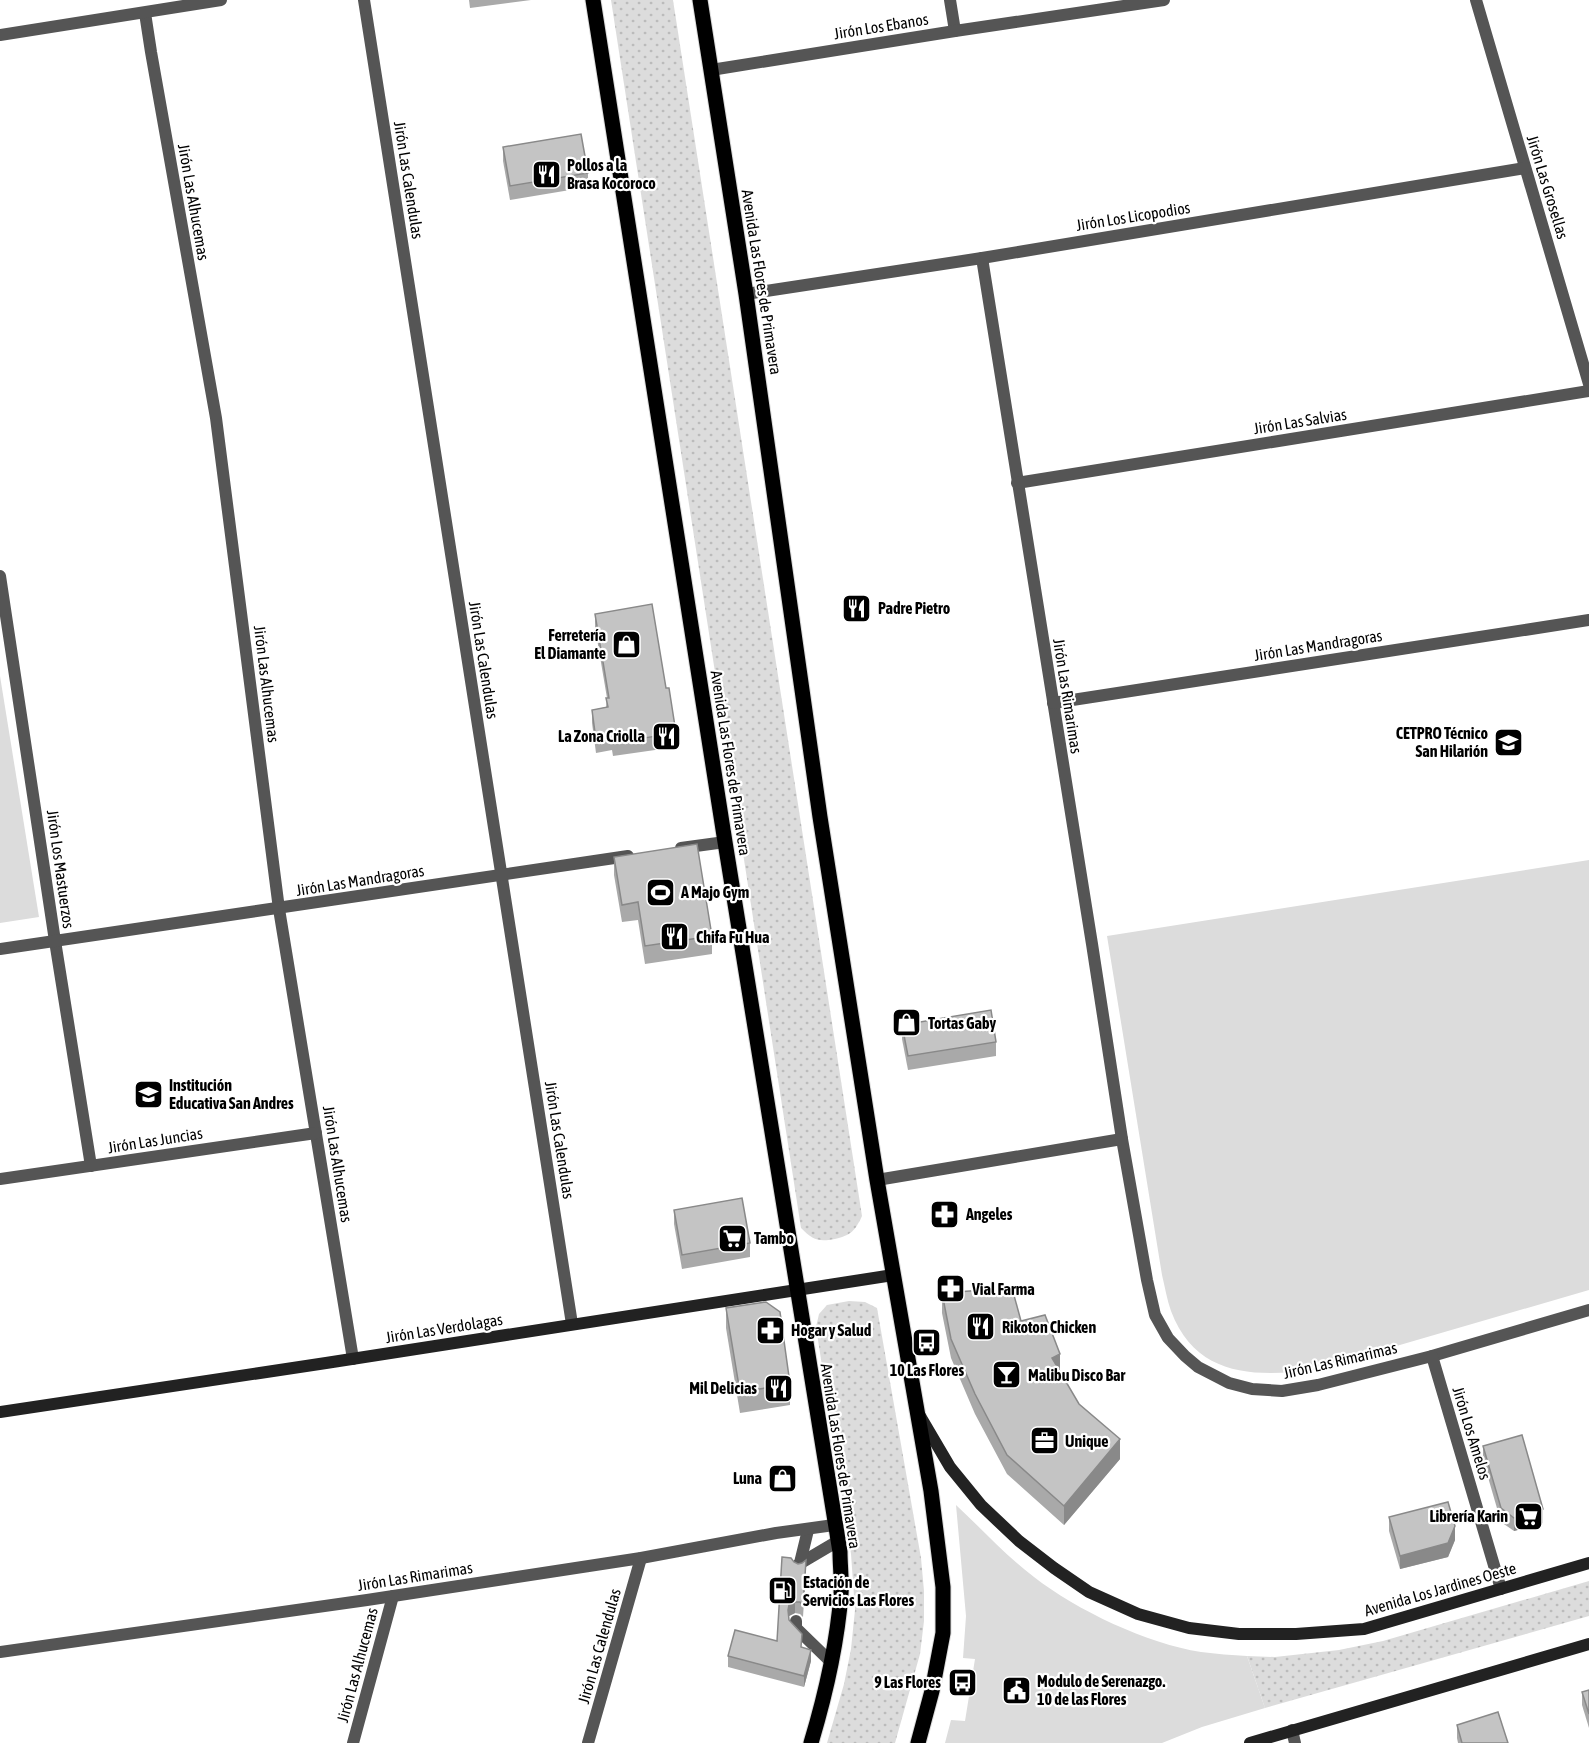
<svg xmlns="http://www.w3.org/2000/svg" width="1589" height="1743" font-family="'Asap Condensed',sans-serif">
<defs>
<pattern id="grass-dots" width="8" height="8" patternUnits="userSpaceOnUse" patternTransform="scale(1.5)"><rect width="8" height="8" fill="#dcdcdc"/><path d="M2 2h.1M6 6h.1" fill="none" stroke="#bbb" stroke-width="1.8" stroke-linecap="round"/></pattern>
</defs>
<rect width="100%" height="100%" fill="#fff"/>
<!-- grass -->
<g fill="url(#grass-dots)">
<path d="M 611,0 L 673,0 L 862,1216 C 855,1231 851,1235 835,1239 C 818,1242 813,1240 801,1228 Z"/>
<polygon points="849,1301 865,1302 877,1308 921,1558 924,1591 924,1621 920,1654 895,1743 827,1743 844,1684 851,1649 855,1610 851,1554 816,1327 819,1314 827,1305"/>
<polygon points="1589,1581 1589,1616 1265,1708 1247,1656 1275,1657 1339,1650 1383,1641"/>
</g>
<!-- green -->
<g fill="#dcdcdc">
<polygon points="0,676 39,917 0,923"/>
<path d="M 1589,860 L 1589,1290 L 1314,1370 C 1254,1377 1196,1377 1171,1311 C 1167,1300 1165,1287 1162,1275 L 1107,936 Z"/>
<path d="M 956,1505 C 982,1529 1006,1556 1034,1577 C 1076,1610 1148,1644 1201,1652 C 1216,1654 1232,1655 1247,1656 L 1265,1708 L 1202,1727 L 1162,1743 L 945,1743 L 951,1720 L 965,1721 L 975,1659 L 963,1658 L 966,1616 Z"/>
</g>
<g fill="none" stroke-linecap="round" stroke-linejoin="round">
<defs>
<g id="primary">
<path d="M 593,0 L 725,842 L 840,1552 C 840,1566 842,1580 841,1594 C 837,1646 826,1693 811,1743"/>
<polyline points="700,0 746,294 820,817 877,1180 931,1491 943,1587 943,1633 932,1691 918,1743"/>
</g>
</defs>
<!-- primary casing -->
<use href="#primary" stroke="#dbdbdb" stroke-width="17"/>
<!-- lane -->
<g stroke="#555" stroke-width="12">
<polyline points="799,1564 838,1541"/>
<polyline points="799,1567 808,1530"/>
<polyline points="796,1621 796,1628 832,1663"/>
</g>
<!-- street -->
<g stroke="#555" stroke-width="12">
<polyline points="364,0 572,1324"/>
<polyline points="950,0 955,31"/>
<polyline points="1476,0 1589,384"/>
<polyline points="145,13 151,52 216,418 279,909 353,1359"/>
<polyline points="0,35 221,0"/>
<polyline points="711,70 955,31 1164,0"/>
<polyline points="982,258 1092,944 1122,1139 1147,1280 1155,1315 1168,1338 1185,1356 1198,1367 1229,1383 1252,1389 1282,1391 1318,1385 1432,1356 1589,1310"/>
<polyline points="746,294 982,258 1525,168"/>
<polyline points="1017,483 1589,391"/>
<polyline points="0,576 55,941 91,1166"/>
<polyline points="1053,703 1589,620"/>
<polyline points="681,848 725,842"/>
<polyline points="0,949 628,856"/>
<polyline points="0,1179 316,1133"/>
<polyline points="877,1180 1122,1139"/>
<polyline points="1432,1356 1501,1589"/>
<polyline points="0,1652 367,1600 641,1558 776,1533 834,1525"/>
<polyline points="1292,1730 1295,1743"/>
<polyline points="353,1743 393,1596"/>
<polyline points="588,1743 641,1558"/>
</g>
<!-- secondary -->
<g stroke="#222" stroke-width="12">
<polyline points="0,1412 326,1363 893,1275"/>
<polyline points="920,1416 950,1467 981,1505 1019,1541 1054,1568 1089,1592 1138,1614 1189,1628 1239,1634 1296,1634 1364,1629 1589,1563"/>
<polyline points="1250,1743 1589,1644"/>
</g>
<!-- primary -->
<use href="#primary" stroke="#000" stroke-width="15"/>
</g>
<!-- wall -->
<g fill="#a9a9a9">
<polygon points="469,0 531,0 470,8"/>
<polygon points="503,147 588,173 588,187 510,200 503,161"/>
<polygon points="595,614 666,688 676,733 676,747 613,756 612,750 596,753 592,723 592,710 606,707 607,698 595,627"/>
<polygon points="614,857 712,936 712,954 645,964 638,920 622,922 614,875"/>
<polygon points="902,1025 996,1042 996,1056 908,1070 902,1039"/>
<polygon points="674,1210 750,1243 750,1257 682,1269 674,1224"/>
<polygon points="942,1293 1021,1321 1060,1372 1079,1404 1120,1459 1064,1525 1007,1474 975,1414 951,1358 942,1313"/>
<polygon points="726,1308 790,1384 790,1405 740,1413 726,1328"/>
<polygon points="1483,1446 1543,1523 1514,1531 1501,1522 1483,1460"/>
<polygon points="1389,1517 1455,1540 1448,1557 1400,1569 1389,1531"/>
<polygon points="794,1562 806,1571 803,1617 800,1614 795,1613 789,1616 788,1619 801,1647 811,1661 804,1687 728,1667 728,1656 777,1641"/>
<polygon points="1589,1690 1589,1728 1582,1705 1582,1692"/>
<polygon points="1457,1725 1508,1743 1458,1743 1457,1738"/>
</g>
<!-- shaded-wall -->
<g fill="#898989">
<polygon points="1060,1354 1060,1373 1052,1358"/>
<polygon points="1120,1439 1120,1459 1064,1525 1064,1506"/>
<polygon points="1543,1509 1543,1523 1514,1531 1514,1518"/>
<polygon points="1455,1526 1455,1540 1448,1557 1400,1569 1400,1556"/>
<polygon points="795,1602 795,1613 789,1616 788,1621 788,1610 789,1605"/>
<polygon points="811,1650 811,1661 804,1687 804,1676"/>
</g>
<!-- building -->
<g fill="#c4c4c4" stroke="#898989" stroke-width="1.5">
<polygon points="581,134 588,173 510,186 503,147"/>
<polygon points="652,604 666,688 669,688 676,733 613,743 612,737 596,740 592,710 608,707 606,698 609,698 595,614"/>
<polygon points="697,844 712,936 645,946 638,902 622,905 614,857"/>
<polygon points="991,1010 996,1042 908,1056 902,1025"/>
<polygon points="742,1198 750,1243 682,1255 674,1210"/>
<polygon points="1012,1288 1021,1321 1045,1315 1060,1354 1052,1358 1079,1404 1120,1439 1064,1506 1007,1455 975,1394 951,1339 942,1293"/>
<polygon points="766,1302 780,1312 790,1384 740,1392 726,1308"/>
<polygon points="1522,1435 1543,1509 1514,1518 1501,1508 1483,1446"/>
<polygon points="1448,1502 1455,1526 1448,1543 1400,1556 1389,1517"/>
<polygon points="782,1557 791,1558 794,1562 798,1564 802,1563 806,1560 803,1606 800,1602 795,1602 789,1605 788,1610 789,1620 802,1634 801,1647 811,1650 804,1676 728,1656 735,1630 777,1641"/>
<polygon points="1589,1690 1589,1714 1582,1692"/>
<polygon points="1498,1712 1508,1743 1462,1743 1457,1725"/>
</g>
<!-- icons -->
<defs>
<symbol id="restaurant-square" viewBox="-11 -11 22 22"><rect x="-9" y="-9" width="18" height="18" rx="4" fill="#000" stroke="#fff"/><path d="M-5-6h1v4h1v-4h1v4h1v-4h1v5L-1.5 .5V6h-2V.5L-5-1ZM5-6V6H3V1.5H1.5Q1.5-4 5-6Z" fill="#fff"/></symbol>
<symbol id="shop-square" viewBox="-11 -11 22 22"><rect x="-9" y="-9" width="18" height="18" rx="4" fill="#000" stroke="#fff"/><path d="M-5-2.5h2.3a2.7 3.5 0 0 1 5.4 0H5L5.5 6h-11ZM-1.5-2.5h3a1.5 2.3 0 0 0-3 0Z" fill="#fff"/></symbol>
<symbol id="university-square" viewBox="-11 -11 22 22"><rect x="-9" y="-9" width="18" height="18" rx="4" fill="#000" stroke="#fff"/><path d="M0-5L7-2L0 1L-7-2ZM-4 1L0 2.5L4 1V4Q0 6-4 4Z" fill="#fff"/></symbol>
<symbol id="stadium-square" viewBox="-11 -11 22 22"><rect x="-9" y="-9" width="18" height="18" rx="4" fill="#000" stroke="#fff"/><path d="M0-5a6.5 5 0 1 0 0 10a6.5 5 0 1 0 0-10ZM-3.5-1.8h7v3.6h-7Z" fill="#fff"/></symbol>
<symbol id="school-square" viewBox="-11 -11 22 22"><rect x="-9" y="-9" width="18" height="18" rx="4" fill="#000" stroke="#fff"/><path d="M0-5L7-2L0 1L-7-2ZM-4 1L0 2.5L4 1V4Q0 6-4 4Z" fill="#fff"/></symbol>
<symbol id="pharmacy-square" viewBox="-11 -11 22 22"><rect x="-9" y="-9" width="18" height="18" rx="4" fill="#000" stroke="#fff"/><path d="M-2-6h4v4h4v4h-4v4h-4v-4h-4v-4h4Z" fill="#fff"/></symbol>
<symbol id="supermarket-square" viewBox="-11 -11 22 22"><rect x="-9" y="-9" width="18" height="18" rx="4" fill="#000" stroke="#fff"/><path d="M-6-5.5h2.5l.6 2H6L4.5 2H-2.5L-4.4-4H-6ZM-1.5 3.2a1.3 1.3 0 1 0 .1 0ZM3 3.2a1.3 1.3 0 1 0 .1 0Z" fill="#fff"/></symbol>
<symbol id="bus-square" viewBox="-11 -11 22 22"><rect x="-9" y="-9" width="18" height="18" rx="4" fill="#000" stroke="#fff"/><path d="M-5-6H5V4H4V6H2V4H-2V6H-4V4H-5ZM-3.5-4V0h7V-4ZM-3.5 1.2v1.5H-2V1.2ZM2 1.2v1.5H3.5V1.2Z" fill="#fff"/></symbol>
<symbol id="bar-square" viewBox="-11 -11 22 22"><rect x="-9" y="-9" width="18" height="18" rx="4" fill="#000" stroke="#fff"/><path d="M-6-5H6L.8 .8V4.5H3.5V6h-7V4.5H-.8V.8Z" fill="#fff"/></symbol>
<symbol id="office-square" viewBox="-11 -11 22 22"><rect x="-9" y="-9" width="18" height="18" rx="4" fill="#000" stroke="#fff"/><path d="M-6-3h4V-5.5h4V-3h4V5H-6ZM-1-4.5V-3h2v-1.5ZM-6 0V1H6V0Z" fill="#fff"/></symbol>
<symbol id="fuel-square" viewBox="-11 -11 22 22"><rect x="-9" y="-9" width="18" height="18" rx="4" fill="#000" stroke="#fff"/><path d="M-5.5-6h7V0h2V4h1.3V-2.5L3-4.5l.8-.8L6-3V5H2.5V1h-1V6h-7ZM-4.2-4.7v3.2H.2V-4.7Z" fill="#fff"/></symbol>
<symbol id="civic-square" viewBox="-11 -11 22 22"><rect x="-9" y="-9" width="18" height="18" rx="4" fill="#000" stroke="#fff"/><path d="M-.6-6.5H3V-4.5H.6V-3L4-1V1h2V6H-6V1h2V-1L-.6-3ZM-1.2 2.5V6h2.4V2.5Z" fill="#fff"/></symbol>
</defs>
<g fill-rule="evenodd">
<use href="#restaurant-square" x="530" y="158" width="33" height="33"/>
<use href="#restaurant-square" x="840" y="592" width="33" height="33"/>
<use href="#shop-square" x="610" y="628" width="33" height="33"/>
<use href="#restaurant-square" x="650" y="720" width="33" height="33"/>
<use href="#university-square" x="1492" y="726" width="33" height="33"/>
<use href="#stadium-square" x="644" y="876" width="33" height="33"/>
<use href="#restaurant-square" x="658" y="920" width="33" height="33"/>
<use href="#shop-square" x="890" y="1006" width="33" height="33"/>
<use href="#school-square" x="132" y="1078" width="33" height="33"/>
<use href="#pharmacy-square" x="928" y="1198" width="33" height="33"/>
<use href="#supermarket-square" x="716" y="1222" width="33" height="33"/>
<use href="#pharmacy-square" x="934" y="1272" width="33" height="33"/>
<use href="#restaurant-square" x="964" y="1310" width="33" height="33"/>
<use href="#pharmacy-square" x="754" y="1314" width="33" height="33"/>
<use href="#bus-square" x="910" y="1326" width="33" height="33"/>
<use href="#bar-square" x="990" y="1358" width="33" height="33"/>
<use href="#restaurant-square" x="762" y="1372" width="33" height="33"/>
<use href="#office-square" x="1028" y="1424" width="33" height="33"/>
<use href="#shop-square" x="766" y="1462" width="33" height="33"/>
<use href="#supermarket-square" x="1512" y="1500" width="33" height="33"/>
<use href="#fuel-square" x="766" y="1574" width="33" height="33"/>
<use href="#bus-square" x="946" y="1666" width="33" height="33"/>
<use href="#civic-square" x="1000" y="1674" width="33" height="33"/>
</g>
<g text-anchor="middle" dominant-baseline="central" stroke-width="4.5" stroke-linejoin="round" paint-order="stroke">
<!-- street labels -->
<g font-size="16" fill="#000" stroke="#fff">
<text transform="translate(881 26) rotate(-9)">Jirón Los Ebanos</text>
<text transform="translate(409 180) rotate(81)">Jirón Las Calendulas</text>
<text transform="translate(1548 187) rotate(73)">Jirón Las Grosellas</text>
<text transform="translate(194 202) rotate(80)">Jirón Las Alhucemas</text>
<text transform="translate(1133 216) rotate(-9)">Jirón Los Licopodios</text>
<text transform="translate(762 282) rotate(81)">Avenida Las Flores de Primavera</text>
<text transform="translate(1300 421) rotate(-9)">Jirón Las Salvias</text>
<text transform="translate(1318 645) rotate(-9)">Jirón Las Mandragoras</text>
<text transform="translate(484 660) rotate(81)">Jirón Las Calendulas</text>
<text transform="translate(267 684) rotate(83)">Jirón Las Alhucemas</text>
<text transform="translate(1068 696) rotate(81)">Jirón Las Rimarimas</text>
<text transform="translate(731 763) rotate(81)">Avenida Las Flores de Primavera</text>
<text transform="translate(61 869) rotate(82)">Jirón Los Mastuerzos</text>
<text transform="translate(360 880) rotate(-9)">Jirón Las Mandragoras</text>
<text transform="translate(155 1140) rotate(-9)">Jirón Las Juncias</text>
<text transform="translate(560 1140) rotate(81)">Jirón Las Calendulas</text>
<text transform="translate(338 1164) rotate(81)">Jirón Las Alhucemas</text>
<text transform="translate(444 1328) rotate(-9)">Jirón Las Verdolagas</text>
<text transform="translate(1340 1360) rotate(-13)">Jirón Las Rimarimas</text>
<text transform="translate(1472 1433) rotate(73)">Jirón Los Amelos</text>
<text transform="translate(841 1456) rotate(81)">Avenida Las Flores de Primavera</text>
<text transform="translate(415 1576) rotate(-9)">Jirón Las Rimarimas</text>
<text transform="translate(1440 1589) rotate(-16)">Avenida Los Jardines Oeste</text>
<text transform="translate(599 1646) rotate(-74)">Jirón Las Calendulas</text>
<text transform="translate(357 1665) rotate(-75)">Jirón Las Alhucemas</text>
</g>
<!-- poi labels -->
<g font-size="16" font-weight="bold" fill="#000" stroke="#fff" text-anchor="start">
<text x="567" y="165">Pollos a la<tspan x="567" dy="18">Brasa Kocoroco</tspan></text>
<text x="878" y="608">Padre Pietro</text>
<text x="606" y="635" text-anchor="end">Ferretería<tspan x="606" dy="18">El Diamante</tspan></text>
<text x="1488" y="733" text-anchor="end">CETPRO Técnico<tspan x="1488" dy="18">San Hilarión</tspan></text>
<text x="645" y="736" text-anchor="end">La Zona Criolla</text>
<text x="681" y="892">A Majo Gym</text>
<text x="696" y="937">Chifa Fu Hua</text>
<text x="928" y="1023">Tortas Gaby</text>
<text x="169" y="1085">Institución<tspan x="169" dy="18">Educativa San Andres</tspan></text>
<text x="966" y="1214">Angeles</text>
<text x="754" y="1238">Tambo</text>
<text x="972" y="1289">Vial Farma</text>
<text x="1002" y="1327">Rikoton Chicken</text>
<text x="791" y="1330">Hogar y Salud</text>
<text x="927" y="1370" text-anchor="middle">10 Las Flores</text>
<text x="1028" y="1375">Malibu Disco Bar</text>
<text x="757" y="1388" text-anchor="end">Mil Delicias</text>
<text x="1065" y="1441">Unique</text>
<text x="762" y="1478" text-anchor="end">Luna</text>
<text x="1508" y="1516" text-anchor="end">Librería Karin</text>
<text x="803" y="1582">Estación de<tspan x="803" dy="18">Servicios Las Flores</tspan></text>
<text x="1037" y="1681">Modulo de Serenazgo.<tspan x="1037" dy="18">10 de las Flores</tspan></text>
<text x="941" y="1682" text-anchor="end">9 Las Flores</text>
</g>
</g>
</svg>
